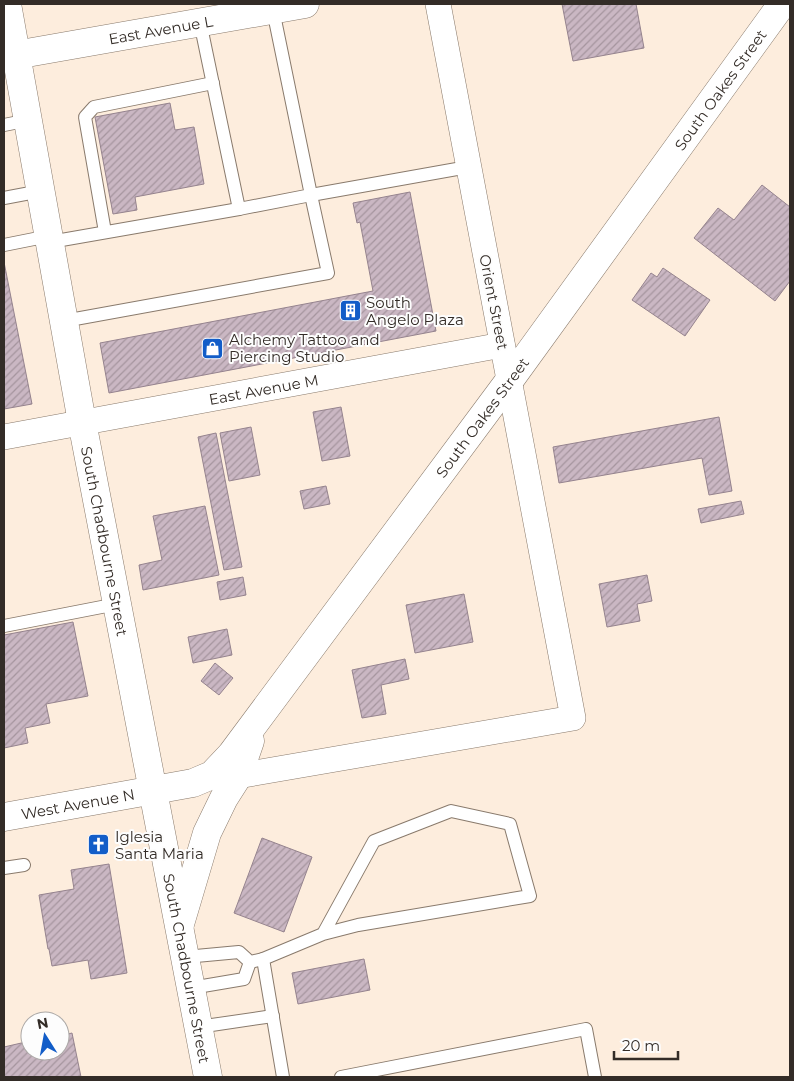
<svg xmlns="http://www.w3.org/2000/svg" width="794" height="1081" font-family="Montserrat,sans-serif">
<defs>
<pattern id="building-hatch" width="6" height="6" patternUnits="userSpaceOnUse" patternTransform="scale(1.25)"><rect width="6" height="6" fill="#cab7c3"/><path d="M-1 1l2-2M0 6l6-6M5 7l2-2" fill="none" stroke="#a5959e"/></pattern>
</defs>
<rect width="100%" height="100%" fill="#fdeddd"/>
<!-- building -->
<g fill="url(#building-hatch)" stroke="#95838e">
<polygon points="562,4 636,4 644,48 573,61"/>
<polygon points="170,103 175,130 194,127 204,184 135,197 137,210 113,214 95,117"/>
<polygon points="762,185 790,207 790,281 775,301 694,238 718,208 734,220"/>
<polygon points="410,192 436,331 109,393 100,343 373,291 360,222 357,223 353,203"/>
<polygon points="4,262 32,404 4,409"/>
<polygon points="663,268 710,300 685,336 632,300 651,273 657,277"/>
<polygon points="341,407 350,456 322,461 313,412"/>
<polygon points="719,417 732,491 709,495 702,458 559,483 553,447"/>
<polygon points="251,427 260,475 229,481 220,433"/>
<polygon points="216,433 242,567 224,570 198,437"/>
<polygon points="326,486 330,504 304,509 300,491"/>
<polygon points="741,501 744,514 701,523 698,509"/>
<polygon points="205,506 219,575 143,590 139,565 162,560 153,516"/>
<polygon points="647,575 652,601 637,604 640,621 607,627 599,584"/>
<polygon points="243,577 246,595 220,600 217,582"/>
<polygon points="464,594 473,642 415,653 406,605"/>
<polygon points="73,622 88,696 46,704 50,723 25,728 28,743 4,748 4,635"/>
<polygon points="227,629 232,655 193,663 188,637"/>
<polygon points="405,659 409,679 381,685 386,714 362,718 352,670"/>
<polygon points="215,663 233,678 219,695 201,681"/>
<polygon points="262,838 312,857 284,932 234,913"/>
<polygon points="109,864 127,973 91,979 88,960 52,966 49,949 48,949 39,895 74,889 71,870"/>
<polygon points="364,959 370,990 298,1004 292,973"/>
<polygon points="72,1033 81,1077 4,1077 4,1047 30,1041 30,1051 60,1051 60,1036"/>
</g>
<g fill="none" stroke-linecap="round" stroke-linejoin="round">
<defs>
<g id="lane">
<polyline points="200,22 239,209 311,195 273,10"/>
<polyline points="4,125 29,120"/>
<polyline points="4,198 41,191"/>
<polyline points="105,232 85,117 94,107 213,83"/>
<polyline points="50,242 239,209"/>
<polyline points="4,245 49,236"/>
<polyline points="64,321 328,273 311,195 468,167"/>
<polyline points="4,626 117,604"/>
<polyline points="4,868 24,865"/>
<polyline points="185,957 239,952 250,962 263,959"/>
<polyline points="191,988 244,979 250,962"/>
<polyline points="198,1027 273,1016"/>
<polyline points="283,1077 263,959 323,934 358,925 530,896 510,824 451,811 374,841 323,934"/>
<polyline points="341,1077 586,1029 595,1077"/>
</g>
<g id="street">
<path id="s1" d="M 4,437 L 502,345"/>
<polyline points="220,779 573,718 438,4"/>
</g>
<g id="secondary">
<path id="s2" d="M 7,4 L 82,422 L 208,1077"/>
<path id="s3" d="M 4,57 L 305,4"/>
<path id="s4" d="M 4,817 L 193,783 L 212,775 L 231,755 L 509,381 L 782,4"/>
<polyline points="180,924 207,833 224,798 238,776 250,741"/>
</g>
</defs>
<!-- lane casing -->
<use href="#lane" stroke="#897a6c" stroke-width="14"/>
<!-- street casing -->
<use href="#street" stroke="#897a6c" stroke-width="26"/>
<!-- secondary casing -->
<use href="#secondary" stroke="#897a6c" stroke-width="29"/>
<!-- lane -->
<use href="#lane" stroke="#fff" stroke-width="12"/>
<!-- street -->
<use href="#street" stroke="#fff" stroke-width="25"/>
<!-- secondary -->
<use href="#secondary" stroke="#fff" stroke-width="28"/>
</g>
<!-- icons -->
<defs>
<symbol id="building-square" viewBox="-11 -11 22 22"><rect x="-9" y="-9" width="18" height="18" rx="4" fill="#125dc8" stroke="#fdfdfd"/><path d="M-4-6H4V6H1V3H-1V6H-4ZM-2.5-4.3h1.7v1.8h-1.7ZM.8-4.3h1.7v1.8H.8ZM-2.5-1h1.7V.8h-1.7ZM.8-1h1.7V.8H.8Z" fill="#fff"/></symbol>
<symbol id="shop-square" viewBox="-11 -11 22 22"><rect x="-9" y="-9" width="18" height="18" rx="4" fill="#125dc8" stroke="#fdfdfd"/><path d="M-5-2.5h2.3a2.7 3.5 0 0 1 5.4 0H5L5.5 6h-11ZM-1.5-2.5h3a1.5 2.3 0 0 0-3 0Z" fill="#fff"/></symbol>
<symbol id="church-square" viewBox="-11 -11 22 22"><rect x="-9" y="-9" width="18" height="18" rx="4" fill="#125dc8" stroke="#fdfdfd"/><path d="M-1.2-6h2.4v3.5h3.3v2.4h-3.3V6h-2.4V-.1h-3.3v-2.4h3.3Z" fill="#fff"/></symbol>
</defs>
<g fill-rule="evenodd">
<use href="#building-square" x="338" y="298" width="25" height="25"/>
<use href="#shop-square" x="200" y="336" width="25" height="25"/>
<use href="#church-square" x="86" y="832" width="25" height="25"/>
</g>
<g text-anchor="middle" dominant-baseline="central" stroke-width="4" stroke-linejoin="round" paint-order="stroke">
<!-- street labels -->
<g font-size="15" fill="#332c27" stroke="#fdfdfd">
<text stroke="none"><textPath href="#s3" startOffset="159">East Avenue L</textPath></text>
<text stroke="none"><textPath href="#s4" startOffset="1066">South Oakes Street</textPath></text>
<text transform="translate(494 302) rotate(79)">Orient Street</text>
<text stroke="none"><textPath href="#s1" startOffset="264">East Avenue M</textPath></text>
<text stroke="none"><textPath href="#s4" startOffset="661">South Oakes Street</textPath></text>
<text stroke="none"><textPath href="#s2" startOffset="546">South Chadbourne Street</textPath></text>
<text stroke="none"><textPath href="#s4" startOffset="75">West Avenue N</textPath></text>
<text stroke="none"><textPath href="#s2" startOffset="981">South Chadbourne Street</textPath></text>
</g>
<!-- poi labels -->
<g font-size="15" fill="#332c27" stroke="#fdfdfd" text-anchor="start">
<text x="366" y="302">South<tspan x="366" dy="17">Angelo Plaza</tspan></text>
<text x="229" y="339">Alchemy Tattoo and<tspan x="229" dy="17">Piercing Studio</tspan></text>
<text x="115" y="836">Iglesia<tspan x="115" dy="17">Santa Maria</tspan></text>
</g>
</g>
<!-- border -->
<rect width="794" height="1081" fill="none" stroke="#332c27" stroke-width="10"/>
<!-- north arrow -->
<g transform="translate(45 1036) rotate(349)"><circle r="24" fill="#fdfdfd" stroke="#aca9a7"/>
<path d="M0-4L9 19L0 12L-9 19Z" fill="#125dc8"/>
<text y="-8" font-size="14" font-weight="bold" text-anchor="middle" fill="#332c27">N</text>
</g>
<!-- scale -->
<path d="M614 1051v8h64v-8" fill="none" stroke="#332c27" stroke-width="2.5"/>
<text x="622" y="1051" font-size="15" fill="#332c27" stroke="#fdfdfd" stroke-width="4" paint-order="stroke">20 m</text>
</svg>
